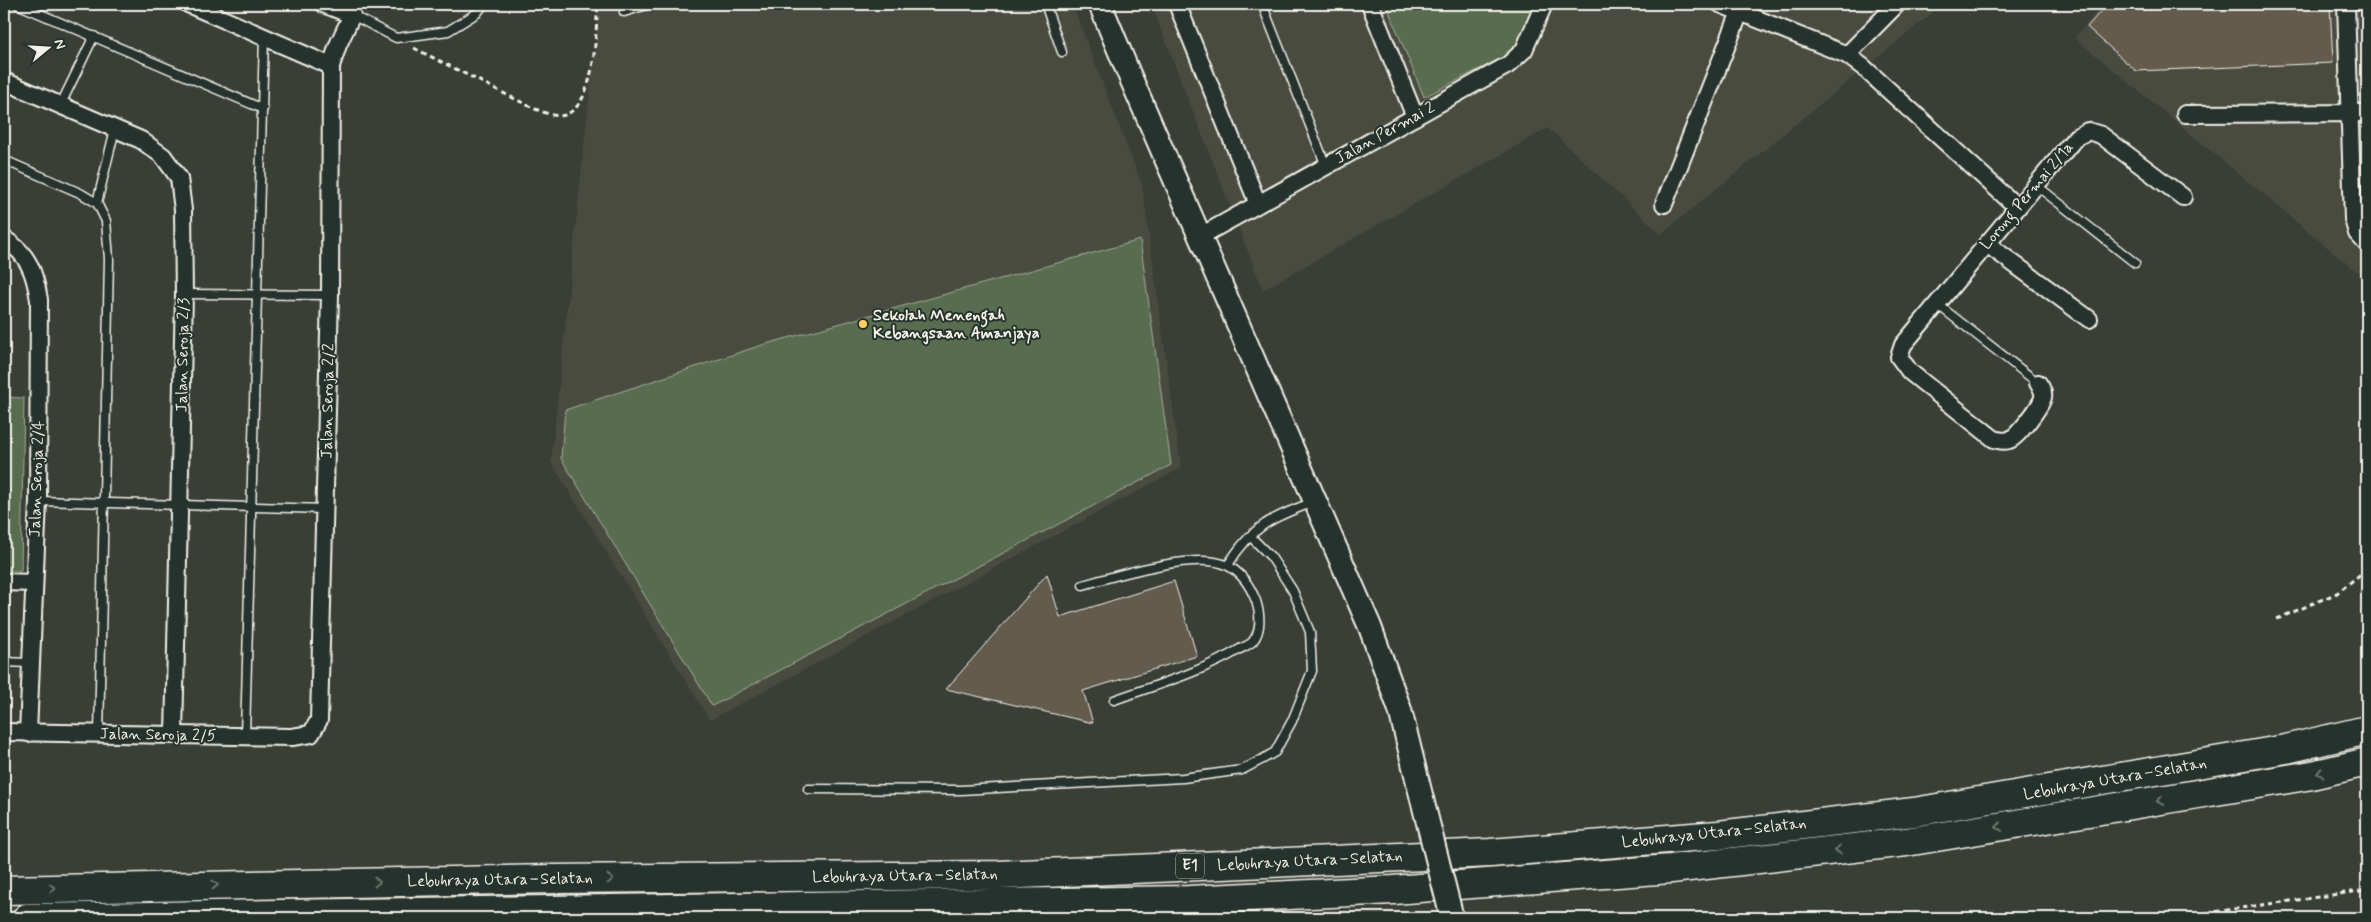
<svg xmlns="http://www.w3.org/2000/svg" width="2371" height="922" font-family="Mynerve,sans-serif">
<rect width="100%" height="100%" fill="#393f37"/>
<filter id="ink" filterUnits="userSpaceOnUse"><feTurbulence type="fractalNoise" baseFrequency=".02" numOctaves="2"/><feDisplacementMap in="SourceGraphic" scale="10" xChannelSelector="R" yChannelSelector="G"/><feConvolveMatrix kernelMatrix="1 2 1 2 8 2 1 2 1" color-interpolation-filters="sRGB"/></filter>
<g filter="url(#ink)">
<!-- built -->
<g fill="#494b41">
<polygon points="599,4 1072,4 1142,185 1181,468 710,720 551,462"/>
<polygon points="1151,4 1936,4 1931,14 1661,234 1548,128 1263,290"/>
<polygon points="2103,4 2367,4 2367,273 2356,271 2075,38"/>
</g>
<!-- green -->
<g fill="#586c50" stroke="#a6ae9c">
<polygon points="1386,4 1534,4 1517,50 1424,97"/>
<polygon points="1140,240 1171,465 712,706 561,458 565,410 759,346"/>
<polygon points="4,397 24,398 21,571 4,571"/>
</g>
<!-- building -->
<g fill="#645c4e" stroke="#f4f1e8">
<polygon points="2107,4 2330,4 2333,63 2136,71 2087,27"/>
<polygon points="1047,574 1060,617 1174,581 1197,656 1083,691 1093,723 946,689"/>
</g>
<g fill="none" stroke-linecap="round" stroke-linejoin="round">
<defs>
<g id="service">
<polyline points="17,4 263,109"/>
<polyline points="1045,4 1062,52"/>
<polyline points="1262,4 1326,166"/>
<polyline points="624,12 650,4"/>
<polyline points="352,15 396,38 448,31 477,13 484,4"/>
<polyline points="60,106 94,36"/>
<polyline points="4,160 80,193 97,203 106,221 109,259 99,735"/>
<polyline points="2036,185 2135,263"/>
<polyline points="97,203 115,129"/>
<polyline points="184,294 330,295"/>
<polyline points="1937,304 2038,383"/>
<polyline points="38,501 325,509"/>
<path d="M 1228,565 C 1252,526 1272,517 1314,502"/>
<path d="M 1083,585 C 1114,576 1199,550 1228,566 C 1242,573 1251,588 1256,601 C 1260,613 1262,630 1253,641 C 1251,644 1244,647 1240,649 C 1202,672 1156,685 1114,700"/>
<polyline points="4,662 29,663"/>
<polyline points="245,736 264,37"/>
<polyline points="808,789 961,790 1183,778 1242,770 1263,759 1275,752 1292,721 1312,671 1310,632 1293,591 1271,557 1250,536"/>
</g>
<g id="minor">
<polyline points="188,4 331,66"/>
<polyline points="1177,4 1258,204"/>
<polyline points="1370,4 1415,117"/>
<polyline points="1720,4 1847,55 1863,67 2017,207"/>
<polyline points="2346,4 2353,219 2357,233 2367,244"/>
<polyline points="1847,55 1897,4"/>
<polyline points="4,81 141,140 163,156 179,178 183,210 184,294 174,735"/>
<polyline points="2185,114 2367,113"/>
<polyline points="1664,204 1740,12"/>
<polyline points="1199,237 1508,65 1524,50 1544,4"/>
<path d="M 4,239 C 28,253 35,273 39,300 L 38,501 L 28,733"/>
<polyline points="1987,244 2089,319"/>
<path d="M 2038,383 C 2041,387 2044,392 2043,397 C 2042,405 2017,438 2009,440 C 2004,442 1999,440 1994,439 L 1910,372 L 1899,357 L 1903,345 L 2076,137 L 2088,131 L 2101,135 L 2183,197"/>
<polyline points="4,582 33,583"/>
<polyline points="4,732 292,737 311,734 319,720 330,295 331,66 338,45 352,15 323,4"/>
</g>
<polyline id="secondary" points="1100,4 1129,74 1370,627 1400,710 1422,799"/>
<g id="motorway">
<polyline points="4,890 554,879 999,875 1490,853 1718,835 1914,812 2286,749 2367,730"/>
<polyline points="27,918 1189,900 1393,890 1671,869 1906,842 2312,775 2367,762"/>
</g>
</defs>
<!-- service casing -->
<use href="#service" stroke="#f4f1e8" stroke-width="11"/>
<!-- minor casing -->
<use href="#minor" stroke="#f4f1e8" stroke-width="20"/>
<!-- secondary casing -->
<use href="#secondary" stroke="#f4f1e8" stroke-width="26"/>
<!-- motorway casing -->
<use href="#motorway" stroke="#f4f1e8" stroke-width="31"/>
<!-- path -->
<g stroke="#f4f1e8" stroke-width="3" stroke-dasharray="5 4" stroke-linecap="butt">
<path d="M 414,48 L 535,109 C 544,112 556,118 565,115 C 597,103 595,32 598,4"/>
<polyline points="2277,619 2337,593 2367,569"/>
<polyline points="2171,918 2367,890"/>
</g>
<!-- service -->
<use href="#service" stroke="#26332d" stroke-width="8"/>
<!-- minor -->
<use href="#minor" stroke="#26332d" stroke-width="16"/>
<!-- secondary -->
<use href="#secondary" stroke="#26332d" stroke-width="22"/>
<!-- motorway -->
<use href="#motorway" stroke="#26332d" stroke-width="28"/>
<defs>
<polyline id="secondary-bridge" points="1422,799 1452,918"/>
</defs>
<!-- secondary-bridge casing -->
<use href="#secondary-bridge" stroke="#f4f1e8" stroke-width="26" stroke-linecap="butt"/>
<!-- secondary-bridge -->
<use href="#secondary-bridge" stroke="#26332d" stroke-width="22"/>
</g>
<!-- one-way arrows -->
<defs><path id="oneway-chevron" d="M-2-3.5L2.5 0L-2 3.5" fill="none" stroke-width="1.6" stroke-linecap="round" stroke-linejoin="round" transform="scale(1.25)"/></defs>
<g stroke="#6e766e">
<use href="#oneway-chevron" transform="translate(2320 773) rotate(167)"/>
<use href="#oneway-chevron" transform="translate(2160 801) rotate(170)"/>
<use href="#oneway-chevron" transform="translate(1999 827) rotate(171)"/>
<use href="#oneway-chevron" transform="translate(1838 850) rotate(173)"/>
<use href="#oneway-chevron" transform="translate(610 879) rotate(-1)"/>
<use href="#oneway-chevron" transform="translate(377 882) rotate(-1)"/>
<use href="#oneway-chevron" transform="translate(215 885) rotate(-1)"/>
<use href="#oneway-chevron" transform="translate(52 888) rotate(-2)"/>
</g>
</g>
<!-- markers -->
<circle fill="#ffd166" stroke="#26332d" stroke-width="2" cx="863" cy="324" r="5"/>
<g text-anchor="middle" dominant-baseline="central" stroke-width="4" stroke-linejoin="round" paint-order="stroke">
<!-- shield labels -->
<rect fill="#26332d" stroke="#b6b8b0" stroke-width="1" x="1176" y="853.5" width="28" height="25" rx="4"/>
<g font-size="15" font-weight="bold" fill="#f4f1e8">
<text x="1190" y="866">E1</text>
</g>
<!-- street labels -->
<g font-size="16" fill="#f4f1e8" stroke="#26332d">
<text transform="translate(1385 133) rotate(-29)">Jalan Permai 2</text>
<text transform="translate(2027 196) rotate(-50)">Lorong Permai 2/1a</text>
<text transform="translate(183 355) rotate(-89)">Jalan Seroja 2/3</text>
<text transform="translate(328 401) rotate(-89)">Jalan Seroja 2/2</text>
<text transform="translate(37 479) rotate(-88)">Jalan Seroja 2/4</text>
<text transform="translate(158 735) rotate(1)">Jalan Seroja 2/5</text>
<text transform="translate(2115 779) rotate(-10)">Lebuhraya Utara–Selatan</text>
<text transform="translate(1714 833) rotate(-6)">Lebuhraya Utara–Selatan</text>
<text transform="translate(1310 861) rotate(-3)">Lebuhraya Utara–Selatan</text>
<text transform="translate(905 876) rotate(-1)">Lebuhraya Utara–Selatan</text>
<text transform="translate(500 880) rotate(-1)">Lebuhraya Utara–Selatan</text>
</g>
<!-- poi labels -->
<g font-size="16" font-weight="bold" fill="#f4f1e8" stroke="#26332d" text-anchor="start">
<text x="873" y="315">Sekolah Menengah<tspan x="873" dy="18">Kebangsaan Amanjaya</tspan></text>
</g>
</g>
<!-- margin -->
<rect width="2371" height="922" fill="none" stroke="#26332d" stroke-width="20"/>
<rect x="10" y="10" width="2351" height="902" fill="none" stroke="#f4f1e8" stroke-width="2" filter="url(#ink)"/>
<!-- north arrow -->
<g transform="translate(48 48) rotate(72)" stroke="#26332d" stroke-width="4" paint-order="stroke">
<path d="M0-4L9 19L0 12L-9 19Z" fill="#f4f1e8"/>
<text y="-8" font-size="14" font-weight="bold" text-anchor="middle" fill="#f4f1e8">N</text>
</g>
</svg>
